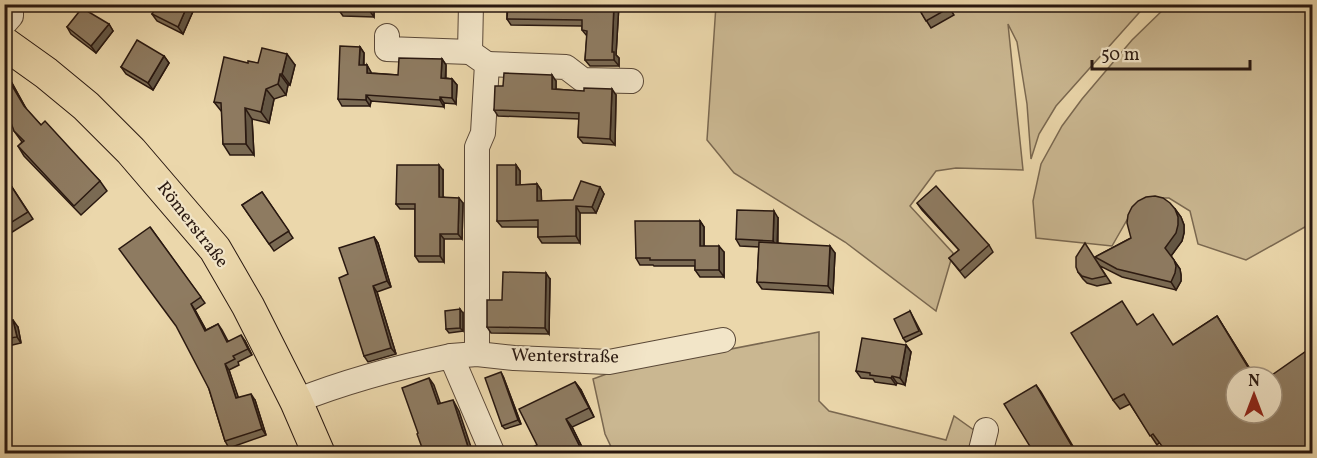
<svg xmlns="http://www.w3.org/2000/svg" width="1317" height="458" font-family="Vollkorn,serif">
<rect width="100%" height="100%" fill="#ebd7ab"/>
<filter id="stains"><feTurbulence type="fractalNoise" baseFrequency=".00333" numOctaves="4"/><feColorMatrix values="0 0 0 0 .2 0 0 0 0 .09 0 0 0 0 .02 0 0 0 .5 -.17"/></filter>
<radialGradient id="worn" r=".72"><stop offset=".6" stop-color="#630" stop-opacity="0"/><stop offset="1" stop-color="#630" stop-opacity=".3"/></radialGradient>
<!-- green -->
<g fill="#cab791" stroke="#7a6850" stroke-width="1.5">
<polygon points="716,5 1146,5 1056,106 1039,134 1031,159 1027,104 1017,42 1008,24 1023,170 956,168 936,171 910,206 953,253 936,311 845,242 734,173 707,140"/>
<polygon points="1168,5 1312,5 1312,223 1246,260 1198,244 1190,211 1169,198 1149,198 1135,206 1112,246 1036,238 1033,201 1041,164 1062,126 1082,99 1132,40"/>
<polygon points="819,332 819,401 829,411 946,440 954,416 978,433 973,453 614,453 605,434 593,379 612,372"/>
</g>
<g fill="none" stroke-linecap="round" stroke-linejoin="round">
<defs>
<g id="minor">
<polyline points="471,4 470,52 487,64 483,133 477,147 477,354"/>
<polyline points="4,24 11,16 11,4"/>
<polyline points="387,36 387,49 470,52"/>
<polyline points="487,64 566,67 583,80 631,81"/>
<polyline points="451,356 477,354 514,358 609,362 723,340"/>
<path d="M 296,401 C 346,381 399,367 451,356 L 493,454"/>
<polyline points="980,454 986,430"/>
</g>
<polyline id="major" points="4,43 46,73 86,106 131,151 215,249 248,306 296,401 319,454"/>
</defs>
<!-- minor casing -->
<use href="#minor" stroke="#5a4837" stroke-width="26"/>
<!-- major casing -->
<use href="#major" stroke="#291810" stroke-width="34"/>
<!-- minor -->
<use href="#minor" stroke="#f2e5c8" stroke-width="24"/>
<!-- major -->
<use href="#major" stroke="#ebd7ab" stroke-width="32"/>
</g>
<!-- wall -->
<g fill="#7a6a53" stroke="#291810" stroke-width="1.5">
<polygon points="250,4 287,4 287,10 251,6"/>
<polygon points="338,4 442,4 442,10 374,7 374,17 343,16 338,9"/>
<polygon points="498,4 619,4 616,55 619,58 619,66 590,66 585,60 587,36 582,30 582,26 511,25 507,19 507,7 500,7"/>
<polygon points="916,4 947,4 954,15 931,28"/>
<polygon points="194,9 183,34 157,21 152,14"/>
<polygon points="109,24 113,31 96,53 71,34 67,27"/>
<polygon points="360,47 364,53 364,65 367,65 371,73 398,75 442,59 446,65 446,78 452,79 457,85 456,104 444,103 444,107 371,101 370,106 342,106 338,99"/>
<polygon points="164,56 169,63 153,90 126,74 121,67"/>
<polygon points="258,63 295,65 290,85 288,85 286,95 274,99 269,123 252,119 254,155 230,155 223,144 222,112 214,102"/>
<polygon points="7,74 27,110 41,125 100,181 107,191 81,215 24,156 18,146 22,142 14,131"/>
<polygon points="556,81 556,89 616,95 615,145 583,143 578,137 579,119 498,116 494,110 503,86"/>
<polygon points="516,165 520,171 520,185 537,184 541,190 541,201 573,200 600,187 604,194 596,213 580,213 580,243 542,243 538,237 538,227 502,227 497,221"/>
<polygon points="443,170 443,197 463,203 462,239 444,239 444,262 419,262 415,256 415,209 400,209 396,204"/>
<polygon points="6,178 33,219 6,236 4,234 4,179"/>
<polygon points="262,192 293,238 274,251 242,205"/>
<polygon points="917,203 989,245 993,252 965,278 949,258 959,250 922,210"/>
<polygon points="1175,209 1181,217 1184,225 1184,233 1182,241 1171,256 1180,269 1181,275 1181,281 1176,290 1122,277 1100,266 1095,259 1111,283 1097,286 1087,283 1083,279 1078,272 1095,257 1131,238"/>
<polygon points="778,218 778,243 835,253 833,293 762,289 757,282 759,247 740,246 736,239"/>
<polygon points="700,221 704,227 704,246 724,252 724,277 700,277 695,270 695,266 654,266 653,265 640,265 636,258"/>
<polygon points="150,227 205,303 195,310 206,330 218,324 222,330 228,341 245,341 252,355 238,362 239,365 229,370 238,398 255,400 266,435 229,448 225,441 209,389"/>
<polygon points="374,237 378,243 391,287 377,292 396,354 368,362 364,356 348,274"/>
<polygon points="550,279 549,334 491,333 487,327 502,300"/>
<polygon points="910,311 922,334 906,342 903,338"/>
<polygon points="463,313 463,331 449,333 446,329"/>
<polygon points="1217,316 1255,377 1236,377 1312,453 1159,443 1157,445 1130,404 1120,409 1113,400 1137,324 1173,345"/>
<polygon points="4,322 18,327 21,343 4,347"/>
<polygon points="906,345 911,352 905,385 897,383 896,385 875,382 873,379 861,378 856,371"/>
<polygon points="503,376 521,424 505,429 502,426"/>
<polygon points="575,382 581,390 594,417 572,427 585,453 529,453 537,445"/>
</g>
<!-- shaded-wall -->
<g fill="#635644" stroke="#291810" stroke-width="1.5">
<polygon points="188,4 191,4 194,9 183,34 178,27"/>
<polygon points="370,4 373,4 374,7 374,17 369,10"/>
<polygon points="438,4 442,4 442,10"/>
<polygon points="614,4 619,4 616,55 619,58 619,66 614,60 612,52"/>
<polygon points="109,24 113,31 96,53 91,46"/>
<polygon points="360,47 364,53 363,72 359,65"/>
<polygon points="287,54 295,65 290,85 282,74"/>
<polygon points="164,56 169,63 153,90 148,83"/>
<polygon points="442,59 446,65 445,84 441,78"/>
<polygon points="367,65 371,72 371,79 367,73"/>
<polygon points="4,70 7,74 30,116 24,106"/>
<polygon points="280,74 288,85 286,95 278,84"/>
<polygon points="552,75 556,81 556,95 552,89"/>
<polygon points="452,79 457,85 456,104 452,98"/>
<polygon points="266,89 274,99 269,123 261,112"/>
<polygon points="612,89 616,95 615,145 610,139"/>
<polygon points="366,95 371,101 370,106 366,100"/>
<polygon points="440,97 444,103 444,107 440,100"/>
<polygon points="245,108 252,119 254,155 246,144"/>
<polygon points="439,165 443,170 443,203 439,197"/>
<polygon points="516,165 520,171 520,191 516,185"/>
<polygon points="537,184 541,190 542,207 537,201"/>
<polygon points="600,187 604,194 596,213 592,207"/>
<polygon points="459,198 463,203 462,239 458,234"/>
<polygon points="576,206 580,213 580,243 576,236"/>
<polygon points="1175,209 1181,217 1184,225 1184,233 1182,241 1171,256 1180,269 1181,275 1181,281 1176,290 1171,282 1165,248"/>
<polygon points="774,211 778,218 777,247 773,241"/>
<polygon points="700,221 704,227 704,252 700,246"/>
<polygon points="440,234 444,239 444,262 440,256"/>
<polygon points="374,237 378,243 391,287 387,281"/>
<polygon points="719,246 724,252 724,277 719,270"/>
<polygon points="830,246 835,253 833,293 828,286"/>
<polygon points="546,273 550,279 549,334 545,328"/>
<polygon points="373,286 377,292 396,354 391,348"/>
<polygon points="191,304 195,310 210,337 205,331"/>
<polygon points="460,309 463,313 463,331 460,328"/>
<polygon points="1217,316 1223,326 1255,377 1254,377"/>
<polygon points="13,320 18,327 21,343 17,337"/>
<polygon points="241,335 245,341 252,355 248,349"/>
<polygon points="906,345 911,352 905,385 900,378"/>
<polygon points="225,364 229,370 241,405 236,398"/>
<polygon points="501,372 503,376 521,424 518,420"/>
<polygon points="892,376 897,383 896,385 891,378"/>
<polygon points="429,378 434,385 443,411 438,404"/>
<polygon points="575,382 581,390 594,417 589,408"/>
<polygon points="1036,385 1041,392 1077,453 1076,453"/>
<polygon points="251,394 255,400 266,435 262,429"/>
<polygon points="453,400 459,411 473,453 470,453"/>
<polygon points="566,419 572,427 585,453 583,453"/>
</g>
<!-- building -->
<g fill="#8e7b61" stroke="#291810" stroke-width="1.5">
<polygon points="158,4 188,4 178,27 152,14"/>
<polygon points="338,4 370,4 369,10 338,9"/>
<polygon points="508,4 614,4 612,52 614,52 614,60 585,60 587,31 582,30 582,20 507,19"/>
<polygon points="916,4 947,4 949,8 926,21"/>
<polygon points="82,8 109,24 91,46 67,27"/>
<polygon points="137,40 164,56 148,83 121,67"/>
<polygon points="340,46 360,47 359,65 367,65 367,73 398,75 399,58 442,59 441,78 452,79 452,98 440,97 440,100 366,95 366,100 338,99"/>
<polygon points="262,48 287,54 282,74 280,74 278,84 266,89 261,112 245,108 246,144 223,144 221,103 214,102 224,57 248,63 248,61 258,63"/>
<polygon points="4,72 24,106 41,125 45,121 100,181 74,206 18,146 24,141 14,131 4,104"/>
<polygon points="504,73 552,75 552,89 584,91 584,88 612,89 610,139 578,137 579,113 494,110 495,86 503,86"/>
<polygon points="397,165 439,165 439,197 459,198 458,234 440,234 440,256 415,256 415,204 396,204"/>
<polygon points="497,165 516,165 516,185 537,184 537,201 573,200 581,181 600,187 592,207 576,206 576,236 538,237 538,220 497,221"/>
<polygon points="6,178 28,212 4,227 4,179"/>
<polygon points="936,186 989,245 960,271 949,258 959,250 917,203"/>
<polygon points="262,192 289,231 269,244 242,205"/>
<polygon points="1155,196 1163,198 1170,203 1175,209 1178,217 1178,225 1176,233 1165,248 1174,260 1176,266 1175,273 1171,282 1117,269 1095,257 1131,238 1127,223 1128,215 1132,207 1138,201 1146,197"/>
<polygon points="737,210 774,211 773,241 736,239"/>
<polygon points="635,221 700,221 700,246 719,246 719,270 695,270 695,260 650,260 650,258 636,258"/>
<polygon points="150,227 201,297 191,304 205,331 218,324 227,342 241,335 248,349 233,356 235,359 225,364 236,398 251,394 262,429 225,441 209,389 176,326 119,249"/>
<polygon points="374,237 387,281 373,286 391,348 364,356 339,278 348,274 339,248"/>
<polygon points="759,242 830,246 828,286 757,282"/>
<polygon points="1085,243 1106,276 1092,279 1082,276 1078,272 1076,267 1076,257"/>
<polygon points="503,272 546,273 545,328 487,327 487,300 502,300"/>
<polygon points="1122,301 1137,325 1153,314 1173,345 1217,316 1254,377 1236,377 1236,413 1272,413 1272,377 1269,377 1312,347 1312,453 1167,453 1153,434 1150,436 1124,394 1113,400 1071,333"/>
<polygon points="460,309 460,328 446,329 445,311"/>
<polygon points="910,311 919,331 903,338 894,319"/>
<polygon points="13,320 17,337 4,339 4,322"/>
<polygon points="862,338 906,345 900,378 892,376 891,378 870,375 870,373 856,371"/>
<polygon points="501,372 518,420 502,426 485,378"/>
<polygon points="429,378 438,404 453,400 470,453 424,453 417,434 418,433 402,388"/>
<polygon points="575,382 589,408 566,419 583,453 529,453 527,450 537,445 519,409"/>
<polygon points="1036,385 1076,453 1034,453 1004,404"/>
</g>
<g text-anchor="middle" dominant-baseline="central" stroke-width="4.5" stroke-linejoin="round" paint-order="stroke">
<!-- street labels -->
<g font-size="18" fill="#291810" stroke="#f2e5c8">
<text transform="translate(192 225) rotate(52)">Römerstraße</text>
<text transform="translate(565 357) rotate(1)">Wenterstraße</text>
</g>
</g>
<!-- margin -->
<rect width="1317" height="458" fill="none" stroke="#ebd7ab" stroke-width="24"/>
<rect x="6" y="6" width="1305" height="446" fill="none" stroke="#291810" stroke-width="3"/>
<rect x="12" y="12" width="1293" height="434" fill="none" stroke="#291810" stroke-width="1.5"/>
<!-- north arrow -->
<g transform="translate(1254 395)"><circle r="28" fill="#f2e5c8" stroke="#a2937e" stroke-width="1.5"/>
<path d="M0-4.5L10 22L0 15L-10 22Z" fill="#8f2418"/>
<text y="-9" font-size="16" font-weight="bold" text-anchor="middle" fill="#291810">N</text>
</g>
<!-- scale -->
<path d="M1092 60v9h158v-9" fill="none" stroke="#291810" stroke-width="3"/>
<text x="1101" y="60" font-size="18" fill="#291810" stroke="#f2e5c8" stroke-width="4.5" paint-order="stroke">50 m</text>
<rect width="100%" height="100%" filter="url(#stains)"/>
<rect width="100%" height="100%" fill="url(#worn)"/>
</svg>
